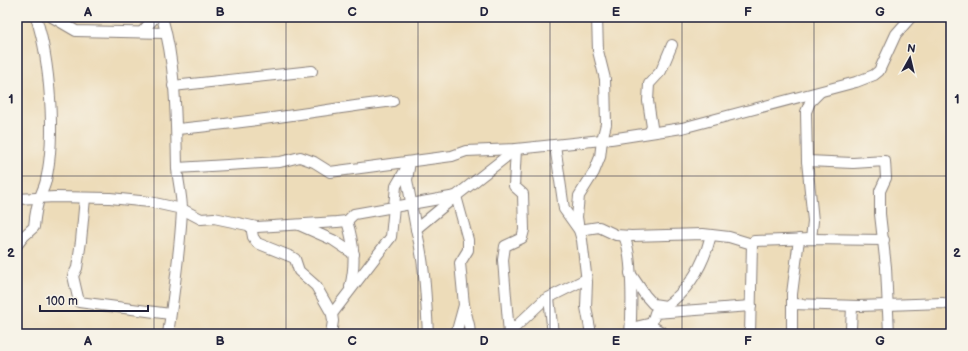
<svg xmlns="http://www.w3.org/2000/svg" width="968" height="351" font-family="'Balsamiq Sans',sans-serif">
<rect width="100%" height="100%" fill="#f7f3e8"/>
<filter id="ink" filterUnits="userSpaceOnUse"><feTurbulence type="fractalNoise" baseFrequency=".025" numOctaves="2"/><feDisplacementMap in="SourceGraphic" scale="8" xChannelSelector="R" yChannelSelector="G"/><feConvolveMatrix kernelMatrix="1 2 1 2 8 2 1 2 1" color-interpolation-filters="sRGB"/></filter>
<filter id="wash" filterUnits="userSpaceOnUse"><feTurbulence type="fractalNoise" baseFrequency=".012" numOctaves="4" result="noise"/><feDisplacementMap in="SourceGraphic" scale="16" xChannelSelector="R" yChannelSelector="G"/><feGaussianBlur stdDeviation="0.9" result="paint"/><feColorMatrix in="noise" values="0 0 0 0 0 0 0 0 0 0 0 0 0 0 0 0 0 1.4 0 .05"/><feComposite in="paint" operator="in"/></filter>
<g filter="url(#wash)">
<rect width="100%" height="100%" fill="#eddcb9"/>
</g>
<g filter="url(#ink)">
<g fill="none" stroke-linecap="round" stroke-linejoin="round">
<defs>
<g id="minor">
<polyline points="52,17 76,31 166,33"/>
<path d="M 162,17 C 176,65 176,118 177,168 C 178,182 182,196 182,210 C 180,252 174,293 168,334"/>
<polyline points="597,17 598,51 605,79 606,124 602,140 600,157 594,172 579,196 577,217 579,230 599,227 616,235 631,236 703,234 729,237 752,244"/>
<polyline points="142,32 155,17"/>
<polyline points="173,86 312,71"/>
<path d="M 177,129 C 250,123 321,110 393,101"/>
<polyline points="650,131 652,127 648,101 649,84 661,71 672,45"/>
<polyline points="555,145 564,209 579,230 582,240 587,282 586,307 591,334"/>
<polyline points="807,161 853,163 885,161 886,178 880,191 880,214 886,267 889,334"/>
<polyline points="410,162 407,180 416,229 456,196 468,240 468,250 460,263 464,305 469,325 470,334"/>
<polyline points="177,168 280,162 300,157 314,162 330,172 452,156 466,151 516,149 611,139 682,128 856,82 874,75 879,71 896,34 911,17"/>
<polyline points="85,198 81,241 77,268 73,276 79,302 170,314"/>
<polyline points="17,199 55,197 110,198 150,202 182,209 201,219 214,218 257,227 337,222 347,221 354,214 456,196 516,149"/>
<path d="M 347,221 C 354,244 356,263 350,287"/>
<polyline points="299,225 333,240 354,254"/>
<polyline points="251,226 253,237 257,243 292,257 295,259 299,271 316,286 332,314 333,321 331,334"/>
<path d="M 416,229 C 425,263 426,299 428,334"/>
<path d="M 624,236 C 633,255 632,312 630,334"/>
<polyline points="811,239 813,221 807,161 806,112 810,102 820,92"/>
<path d="M 17,245 L 24,236 L 34,227 C 35,217 36,206 40,197 C 42,191 45,186 46,180 C 56,136 50,60 36,17"/>
<path d="M 630,273 L 645,295 L 653,304 L 666,306 C 691,288 704,264 711,235"/>
<polyline points="549,298 553,334"/>
<polyline points="792,304 859,306 943,303 951,305"/>
<polyline points="332,314 391,237 396,186 407,167"/>
<polyline points="651,326 655,313 751,306"/>
<polyline points="631,328 648,324 665,334"/>
<polyline points="509,333 544,300 586,279"/>
<polyline points="456,334 464,305"/>
<polyline points="509,334 503,260 505,246 522,238 524,230 523,194 514,186 516,149"/>
<polyline points="750,334 752,244 754,241 811,239 884,240"/>
<polyline points="792,334 792,294 799,239"/>
<polyline points="848,334 851,329 852,306"/>
</g>
</defs>
<!-- minor casing -->
<use href="#minor" stroke="#887f7a" stroke-width="12"/>
<!-- minor -->
<use href="#minor" stroke="#fff" stroke-width="10"/>
</g>
</g>
<!-- grid -->
<path fill="none" stroke="#22223b" stroke-width="1" stroke-opacity="0.55" d="M 154,17 L 154,334M 286,17 L 286,334M 418,17 L 418,334M 550,17 L 550,334M 682,17 L 682,334M 814,17 L 814,334M 17,176 L 951,176"/>
<!-- margin -->
<rect width="968" height="351" fill="none" stroke="#f7f3e8" stroke-width="44"/>
<!-- north arrow -->
<g transform="translate(910 58) rotate(8)" stroke="#f7f3e8" stroke-width="3" paint-order="stroke">
<path d="M0-3L7 15L0 10L-7 15Z" fill="#22223b"/>
<text y="-6" font-size="11" font-weight="bold" text-anchor="middle" fill="#22223b">N</text>
</g>
<!-- scale -->
<path d="M40 305v6h108v-6" fill="none" stroke="#22223b" stroke-width="2"/>
<text x="46" y="305" font-size="12" fill="#22223b" stroke="#f7f3e8" stroke-width="3" paint-order="stroke">100 m</text>
<rect x="22" y="22" width="924" height="307" fill="none" stroke="#22223b" stroke-width="1.5"/>
<g font-size="13" text-anchor="middle" font-weight="bold" fill="#22223b">
<text x="88" y="16">A</text>
<text x="220" y="16">B</text>
<text x="352" y="16">C</text>
<text x="484" y="16">D</text>
<text x="616" y="16">E</text>
<text x="748" y="16">F</text>
<text x="880" y="16">G</text>
<text x="11" y="103">1</text>
<text x="957" y="103">1</text>
<text x="11" y="257">2</text>
<text x="957" y="257">2</text>
<text x="88" y="345">A</text>
<text x="220" y="345">B</text>
<text x="352" y="345">C</text>
<text x="484" y="345">D</text>
<text x="616" y="345">E</text>
<text x="748" y="345">F</text>
<text x="880" y="345">G</text>
</g>
</svg>
